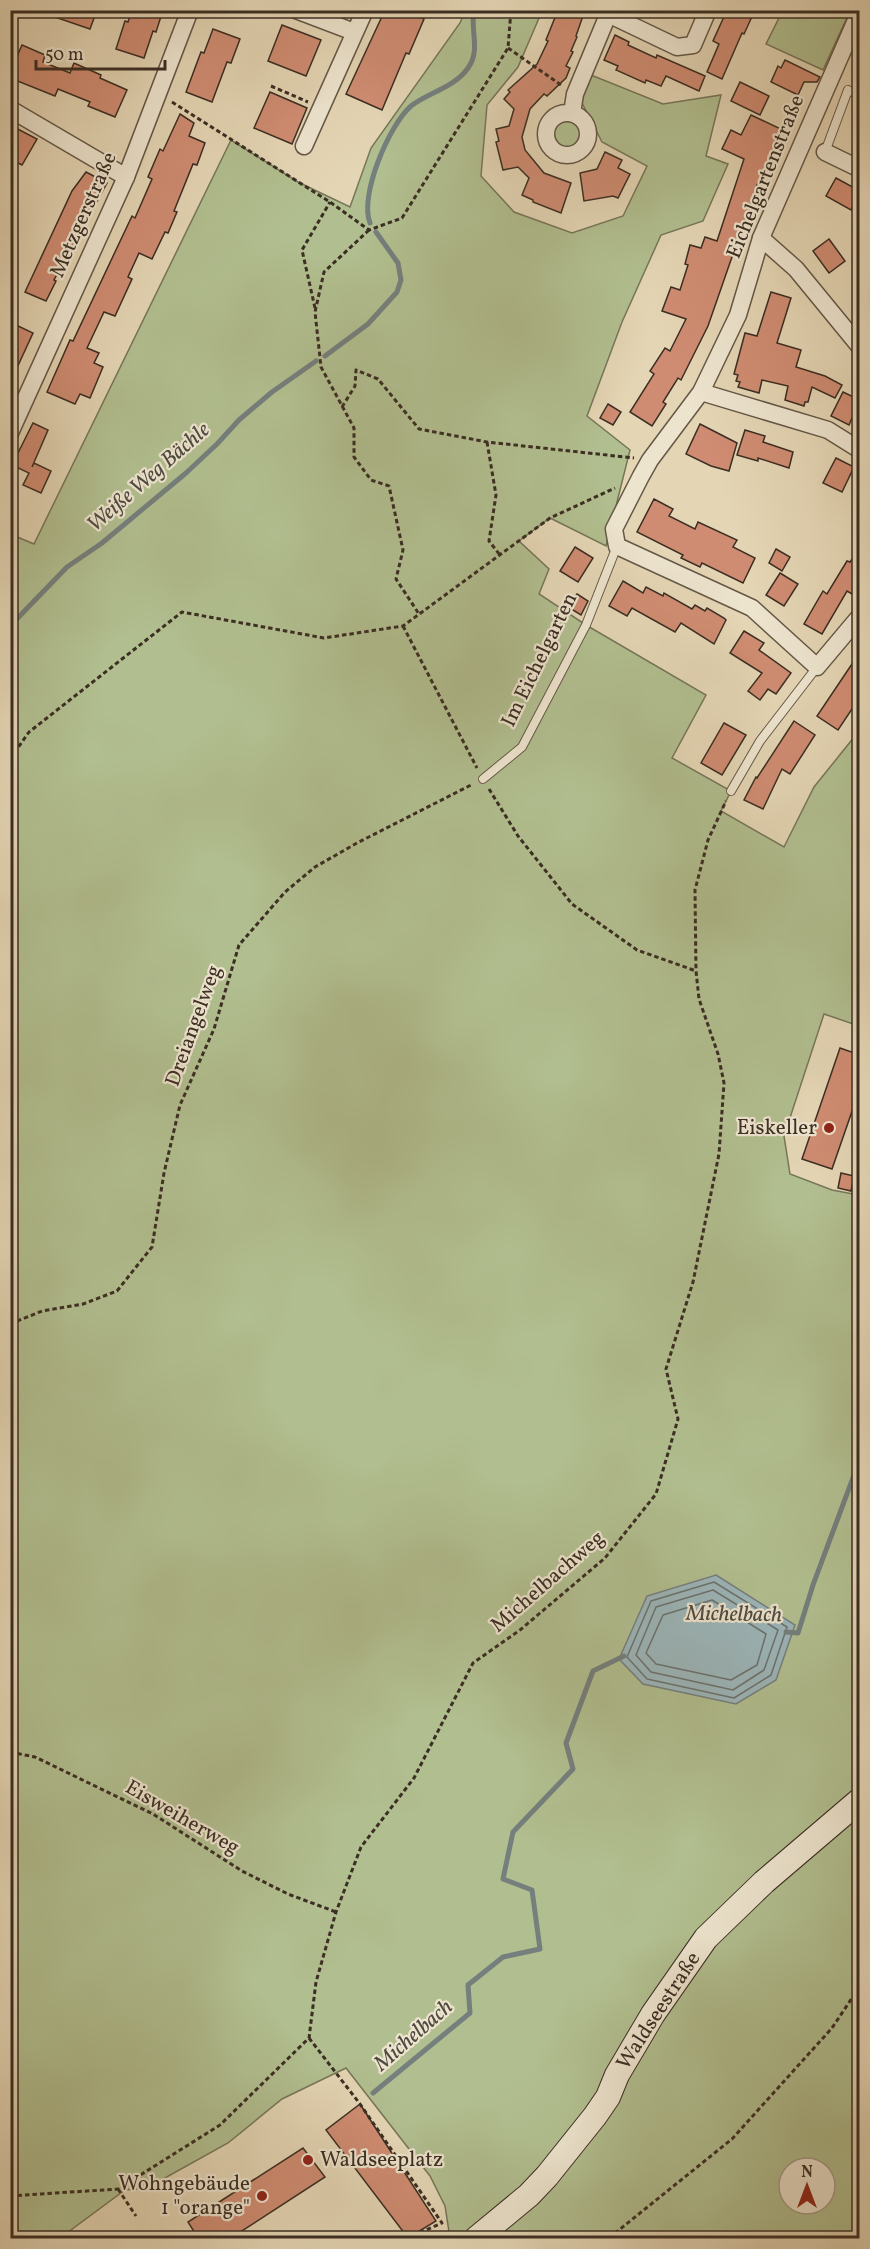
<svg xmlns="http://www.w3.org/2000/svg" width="870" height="2249" font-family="Vollkorn,serif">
<rect width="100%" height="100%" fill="#e4d5b4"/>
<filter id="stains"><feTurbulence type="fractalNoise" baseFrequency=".00333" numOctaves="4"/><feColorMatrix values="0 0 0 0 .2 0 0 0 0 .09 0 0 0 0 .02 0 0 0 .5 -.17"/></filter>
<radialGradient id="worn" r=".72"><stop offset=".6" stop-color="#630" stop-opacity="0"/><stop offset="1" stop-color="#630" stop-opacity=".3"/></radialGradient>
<!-- green -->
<g fill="#b1be8f" stroke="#767659" stroke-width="1.5" fill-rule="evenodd">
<polygon points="783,10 850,11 823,70 766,44"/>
<path d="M 465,11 L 542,11 L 518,67 L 487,105 L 481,176 L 514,212 L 572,233 L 623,216 L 647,166 L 602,142 L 581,101 L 591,75 L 663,104 L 721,95 L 706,156 L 728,164 L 703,221 L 661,235 L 622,322 L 587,416 L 630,450 L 606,546 L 550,518 L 519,541 L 549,569 L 539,594 L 586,625 L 706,695 L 672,758 L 731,791 L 721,811 L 784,847 L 814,787 L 859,731 L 859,1026 L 824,1014 L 784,1136 L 790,1174 L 832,1190 L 859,1195 L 859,2238 L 450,2238 L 445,2206 L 430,2176 L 346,2068 L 282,2099 L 228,2143 L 147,2188 L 125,2190 L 60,2238 L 11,2238 L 10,534 L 34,544 L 231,140 L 298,182 L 350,207 L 371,148 L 460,23 ZM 789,2168 L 825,2168 L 825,2204 L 789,2204 Z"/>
<circle cx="567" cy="134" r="21"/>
</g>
<!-- water -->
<polygon fill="#9bb5b9" stroke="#757f7d" stroke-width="1.5" points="716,1575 795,1625 776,1680 736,1704 643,1684 619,1659 647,1596"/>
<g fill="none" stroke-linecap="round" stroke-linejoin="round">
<!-- shore -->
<g stroke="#6b726e" stroke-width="1.5">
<polygon points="714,1582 787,1627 771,1675 734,1698 647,1679 627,1657 651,1601"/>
<polygon points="713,1590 778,1630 764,1670 733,1690 651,1672 636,1655 656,1607"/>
<polygon points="712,1600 766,1634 757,1665 731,1680 656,1664 646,1653 663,1615"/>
</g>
<!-- stream -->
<g stroke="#757f7d" stroke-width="5">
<path d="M 370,223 C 359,196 389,125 411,106 C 429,92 454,88 468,68 C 481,50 470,31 474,10"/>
<polyline points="325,356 368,324 397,292 401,280 398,263 376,232"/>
<polyline points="10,626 67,567 102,543 186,473 217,444 239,420 272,392 316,361"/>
<polyline points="786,1632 798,1633 813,1585 860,1459"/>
<polyline points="373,2093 470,2013 468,1985 503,1957 540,1949 532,1890 503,1879 513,1832 573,1769 566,1743 593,1671 624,1656"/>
</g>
</g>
<!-- building -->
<g fill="#cf8c72" stroke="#3b2e23" stroke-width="1.5">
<polygon points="43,10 97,10 90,29 43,13"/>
<polygon points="132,10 163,10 156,32 153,31 144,58 116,49 125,21 128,22"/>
<polygon points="385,10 405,10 424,19 409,54 406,53 382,110 346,94"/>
<polygon points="558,10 585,10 576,36 577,37 571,51 573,52 566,66 570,68 566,78 547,96 544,94 530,109 522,137 525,150 544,173 571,183 561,213 533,202 533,200 522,195 529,178 518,167 503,170 496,142 499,141 496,129 509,126 514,109 504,99 510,92 508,90 537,64 548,41 546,40"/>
<polygon points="727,10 755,10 744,34 742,33 722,79 707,72 719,44 713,41"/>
<polygon points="282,25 321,40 306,76 268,61"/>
<polygon points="213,29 240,39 231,63 227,62 212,102 186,92 201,52 204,53"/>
<polygon points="615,35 629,42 628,45 656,58 657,55 705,76 699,91 666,76 661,86 646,80 645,83 616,70 618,66 604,60"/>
<polygon points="22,45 45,55 43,62 70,73 74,63 101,75 100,78 127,90 115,117 88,106 90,102 58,89 55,96 10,78 10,59 15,61"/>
<polygon points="785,60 820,77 817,82 804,82 798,95 771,82 778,66 781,68"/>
<polygon points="740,82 769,96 760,115 731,101"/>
<polygon points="270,92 307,108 292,144 254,128"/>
<polygon points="180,114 194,123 189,136 205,143 197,165 193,164 174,211 177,212 168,233 165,232 152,259 139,253 128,277 132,279 115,316 104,312 87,348 99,353 94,363 103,367 90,398 80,394 75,404 47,392 70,340 73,341 132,216 135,218 152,179 148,177 160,149 163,151"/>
<polygon points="751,115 783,130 757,185 708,326 681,380 678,378 663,402 666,404 652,426 630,412 654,374 650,371 665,348 670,351 686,319 662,311 671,287 680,290 688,265 685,264 690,245 701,248 705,237 717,241 744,159 722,149 731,130 741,135"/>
<polygon points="10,125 37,139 22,165 10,159"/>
<polygon points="605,152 622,160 618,168 630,174 618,198 613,196 584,201 580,173 597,169"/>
<polygon points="86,172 107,183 54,280 56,281 46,301 25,292 72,191"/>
<polygon points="836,178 860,191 851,210 826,196"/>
<polygon points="829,239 845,261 829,273 813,251"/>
<polygon points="771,292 791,298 777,343 801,350 796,367 825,376 842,385 835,398 812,387 808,402 805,402 804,406 785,400 788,386 762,380 759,393 738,387 740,382 736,381 738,375 734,374 745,333 757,336"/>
<polygon points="16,325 33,333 10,383 10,337"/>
<polygon points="843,392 860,400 849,425 831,416"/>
<polygon points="608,404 621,412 613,425 600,418"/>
<polygon points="33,423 48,430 32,467 34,463 51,471 41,493 23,485 29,473 12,465"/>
<polygon points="700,424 737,443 729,471 711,466 686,454"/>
<polygon points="745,430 765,436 763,442 793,452 789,468 758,458 758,461 737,455"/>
<polygon points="836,458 854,467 842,492 823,483"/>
<polygon points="654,499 673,509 669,516 695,529 698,522 737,540 733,547 755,558 743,583 702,563 700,567 681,558 683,555 637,532"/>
<polygon points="575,547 593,558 578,582 560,571"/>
<polygon points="860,548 860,581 852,594 847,591 822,634 804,624 823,591 827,594 847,561 850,562"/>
<polygon points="776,549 790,557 782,571 769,563"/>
<polygon points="780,573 798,584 784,606 766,595"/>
<polygon points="623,581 643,593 646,587 663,596 664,593 692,609 695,605 705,611 707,608 724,618 726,620 714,644 681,623 675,632 632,608 627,616 609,606"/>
<polygon points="577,594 588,601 581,615 568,607"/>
<polygon points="744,631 764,643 759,650 791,673 776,694 768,689 760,700 748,691 762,673 730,653"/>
<polygon points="860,652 860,697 838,730 817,716"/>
<polygon points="794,721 815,735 790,774 782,769 763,809 744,800 756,777 757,778"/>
<polygon points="724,723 746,735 722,775 701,763"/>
<polygon points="840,1048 860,1055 860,1098 857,1097 832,1169 802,1159"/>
<polygon points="841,1173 854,1176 851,1191 838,1188"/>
<polygon points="360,2104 436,2221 408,2238 326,2130"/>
<polygon points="303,2148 325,2177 231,2238 198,2238 188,2222"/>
</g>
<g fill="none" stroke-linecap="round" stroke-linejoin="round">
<defs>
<g id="lane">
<polyline points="825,152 848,90 860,95"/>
<polyline points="483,779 522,747 586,625 617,546"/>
<polyline points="731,791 760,741 817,667"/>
</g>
<g id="street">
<polyline points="296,10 354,32"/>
<polyline points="860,11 761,238 738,315 701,392 650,460 641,476 614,529 617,546 752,608 817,667 860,616"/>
<polyline points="608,14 677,47 693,45 708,10"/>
<polyline points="10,109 126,177"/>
<circle cx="567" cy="134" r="21"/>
<polyline points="572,113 575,94 610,10"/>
<polyline points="304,146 365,10"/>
<polyline points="825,152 860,169"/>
<polyline points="761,238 796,269 860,347"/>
<polyline points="701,392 828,430 860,450"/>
<polyline points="10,433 126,177 190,10"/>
</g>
<polyline id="secondary" points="477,2238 529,2195 547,2176 595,2116 608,2097 617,2075 653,2014 706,1938 764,1882 860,1800"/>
</defs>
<!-- lane casing -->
<use href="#lane" stroke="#655847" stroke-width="10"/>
<!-- street casing -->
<use href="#street" stroke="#655847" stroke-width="19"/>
<!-- secondary casing -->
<use href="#secondary" stroke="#3b2e23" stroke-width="26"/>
<!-- path -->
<g stroke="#3b2e23" stroke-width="3" stroke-dasharray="4.5 3" stroke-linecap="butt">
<polyline points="508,48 561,85"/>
<polyline points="854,80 860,71"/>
<polyline points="271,86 308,102"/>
<polyline points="172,102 330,202 369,230 402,218 508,48 511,10"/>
<polyline points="369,230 324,272 315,312 321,367 354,428 354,457 371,480 389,486 403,550 396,579 419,614"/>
<polyline points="315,308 302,250 330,202"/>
<polyline points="342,407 355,386 356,370 378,379 419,429 487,442 634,458"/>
<polyline points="487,442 496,495 489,541 500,555"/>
<polyline points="403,626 477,768"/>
<polyline points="10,759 29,732 182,612 324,638 403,626 550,518 615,488"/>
<polyline points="489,789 518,836 572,904 637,950 696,971"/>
<polyline points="10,1324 42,1311 83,1304 117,1291 152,1247 164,1173 180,1105 214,1029 239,945 285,892 315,867 357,843 473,784"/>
<polyline points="10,1752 35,1757 153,1814 242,1871 288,1894 336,1912"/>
<polyline points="309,2038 360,2104 442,2223 408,2238"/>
<polyline points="118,2189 136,2216"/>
<polyline points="10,2196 118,2189 220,2125 309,2038 316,1982 336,1912 361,1847 414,1778 473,1663 520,1630 605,1558 656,1494 678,1419 666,1369 693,1282 719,1154 724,1083 718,1054 699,999 696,971 695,890 708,840 726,801"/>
<polyline points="609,2238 732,2139 832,2028 860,1986"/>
</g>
<!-- lane -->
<use href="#lane" stroke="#ede4ce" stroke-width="8"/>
<!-- street -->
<use href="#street" stroke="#ede4ce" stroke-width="16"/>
<!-- secondary -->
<use href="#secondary" stroke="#ede4ce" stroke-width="24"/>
</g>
<!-- markers -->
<g fill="#8f2418" stroke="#ede4ce" stroke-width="2">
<circle cx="829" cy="1128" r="6"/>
<circle cx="308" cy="2160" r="6"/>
<circle cx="262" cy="2196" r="6"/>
</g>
<g text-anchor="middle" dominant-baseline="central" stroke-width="4.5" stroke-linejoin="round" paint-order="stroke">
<!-- street labels -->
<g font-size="21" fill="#3b2e23" stroke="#ede4ce">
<text transform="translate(766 177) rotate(-68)">Eichelgartenstraße</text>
<text transform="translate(84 215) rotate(-66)">Metzgerstraße</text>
<text transform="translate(540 660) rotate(-64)">Im Eichelgarten</text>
<text transform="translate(194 1026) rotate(-70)">Dreiangelweg</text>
<text transform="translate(548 1582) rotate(-41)">Michelbachweg</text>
<text transform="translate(182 1818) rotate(30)">Eisweiherweg</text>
<text transform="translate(659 2011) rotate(-57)">Waldseestraße</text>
</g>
<!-- poi labels -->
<g font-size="21" fill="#3b2e23" stroke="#ede4ce" text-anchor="end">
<text x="817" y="1128">Eiskeller</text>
<text x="320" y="2160" text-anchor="start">Waldseeplatz</text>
<text x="250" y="2184">Wohngebäude<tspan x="250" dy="24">1 "orange"</tspan></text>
</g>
<!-- water labels -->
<g font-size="22" font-style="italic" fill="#4e4941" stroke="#ede4ce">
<text transform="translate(149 478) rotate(-41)">Weiße Weg Bächle</text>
<text transform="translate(734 1615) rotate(1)">Michelbach</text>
<text transform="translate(414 2036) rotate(-41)">Michelbach</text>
</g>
</g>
<!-- margin -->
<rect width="870" height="2249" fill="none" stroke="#e4d5b4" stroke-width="36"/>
<rect x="12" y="12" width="846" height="2225" fill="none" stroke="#3b2e23" stroke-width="3"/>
<rect x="18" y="18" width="834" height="2213" fill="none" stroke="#3b2e23" stroke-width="1.5"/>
<!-- north arrow -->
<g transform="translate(807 2186)"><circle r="28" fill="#ede4ce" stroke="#a69b8a" stroke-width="1.5"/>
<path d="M0-4.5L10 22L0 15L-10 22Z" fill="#8f2418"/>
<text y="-9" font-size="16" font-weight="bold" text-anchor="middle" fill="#3b2e23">N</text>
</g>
<!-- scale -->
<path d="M36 60v9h129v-9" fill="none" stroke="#3b2e23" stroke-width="3"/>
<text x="45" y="60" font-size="18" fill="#3b2e23" stroke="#ede4ce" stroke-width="4.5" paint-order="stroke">50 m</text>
<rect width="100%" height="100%" filter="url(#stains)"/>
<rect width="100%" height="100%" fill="url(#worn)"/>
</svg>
